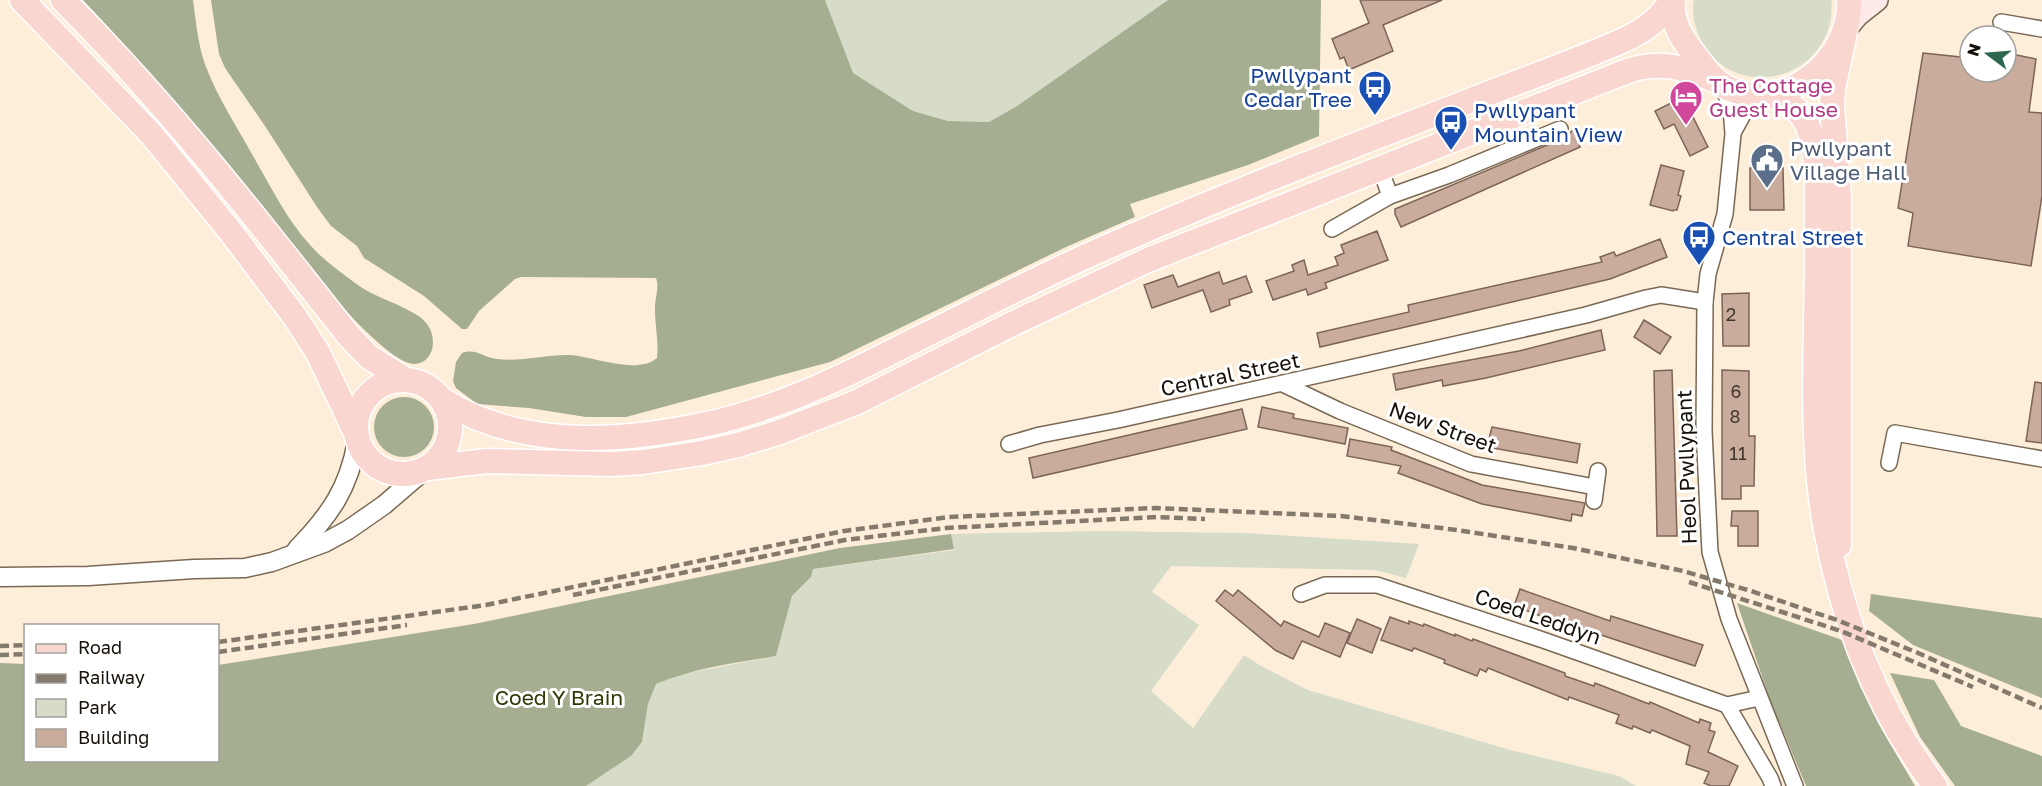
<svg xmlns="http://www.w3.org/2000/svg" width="2042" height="786" font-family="'Golos Text',sans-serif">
<rect width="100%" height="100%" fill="#fdeeda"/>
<!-- green -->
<g fill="#d7dcc9">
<polygon points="825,0 1168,0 1017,106 989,122 948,121 913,111 852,73"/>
<path d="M 1694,0 L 1832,0 C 1831,7 1832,16 1830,23 C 1815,85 1731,98 1701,40 C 1695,28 1691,13 1694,0 Z"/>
<polygon points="1097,531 1245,533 1419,544 1406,578 1375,570 1171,566 1152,592 1199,625 1151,691 1193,728 1244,655 1261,666 1308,690 1510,750 1619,776 1636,786 586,786 631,756 642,742 648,704 656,684 677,675 776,656 792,596 811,577 813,569 954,550 951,534"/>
</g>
<!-- forest -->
<g fill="#a6ae91">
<path d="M 83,0 L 193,0 C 196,22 198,46 206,67 C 218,98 237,127 253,156 C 271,187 287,220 311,246 C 323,260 341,272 355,283 C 375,298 400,303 420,317 C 443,334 433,370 409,363 C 399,360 389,352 381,345 C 334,305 300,252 262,205 C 238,176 212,149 188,121 C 154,80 120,39 83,0 Z"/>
<path d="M 211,0 L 825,0 L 853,73 L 913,111 L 948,121 L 989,122 L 1017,106 L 1168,0 L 1321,0 L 1319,136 L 1248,165 L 1130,204 L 1135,217 L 1066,247 L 830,362 L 626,417 L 586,417 L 529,408 L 477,404 L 456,388 L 453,381 L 456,362 L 462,353 C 477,348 482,357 497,359 C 521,362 547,354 571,355 C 595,357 637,375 657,358 C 659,342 655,327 655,311 C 654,299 660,289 656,278 L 521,277 L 515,279 L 479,311 L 467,329 L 462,329 L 424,296 L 364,258 L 357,246 L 331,226 L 317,207 L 265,126 L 225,68 L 219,54 Z"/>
<circle cx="404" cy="427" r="30"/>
<path d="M 951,534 L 954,549 L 813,569 L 811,577 L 792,596 L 776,656 C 736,663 694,668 656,684 L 648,704 L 642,742 L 631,756 L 586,786 L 0,786 L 0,663 L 25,664 L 26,760 L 218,760 L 218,665 L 474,624 L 840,548 Z"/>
<polygon points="1871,594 2042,618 2042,698 1913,645 1869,611"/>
<polygon points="1737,603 1845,641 1878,723 1915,786 1806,786 1770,700"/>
<polygon points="1890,673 1934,680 1961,726 2042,756 2042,786 1955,786 1920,737"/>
</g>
<!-- building -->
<g fill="#caac9d" stroke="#7c6457" stroke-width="1.5">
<polygon points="1360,0 1442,0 1383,25 1393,51 1349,70 1344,57 1340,59 1332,39 1369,23"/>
<polygon points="1923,53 1970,58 1970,72 2006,72 2006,53 2036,59 2029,112 2042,113 2042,196 2031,266 1908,246 1913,213 1898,208"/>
<polygon points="1683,97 1708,147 1690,156 1674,124 1664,129 1655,111"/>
<polygon points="1573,130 1580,147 1401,227 1395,214 1395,209 1564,138"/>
<polygon points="1661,165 1684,171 1678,195 1681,196 1677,210 1674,210 1673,211 1650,205"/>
<polygon points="1750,168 1783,168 1784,210 1750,210"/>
<polygon points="1377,231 1388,260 1325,283 1327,288 1308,295 1306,289 1273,300 1266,281 1294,271 1292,265 1304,260 1308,275 1338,265 1335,257 1344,253 1341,245"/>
<polygon points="1660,239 1667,257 1610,279 1320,347 1317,333 1409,312 1408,305 1602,262 1600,257 1614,252 1616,256"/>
<polygon points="1219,272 1223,284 1246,276 1252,292 1229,300 1230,305 1211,312 1203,290 1152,308 1144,285 1173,275 1178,287"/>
<polygon points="1749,293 1749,346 1723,346 1722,294"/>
<polygon points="1644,320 1671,337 1660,354 1634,337"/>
<polygon points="1601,330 1605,350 1486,378 1443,386 1442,380 1396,390 1393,374 1519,351"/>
<polygon points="1672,370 1677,536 1657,536 1654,371"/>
<polygon points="1722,370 1749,371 1749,436 1755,436 1754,486 1741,486 1741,499 1722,499"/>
<polygon points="2035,382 2042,383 2042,443 2026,441"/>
<polygon points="1262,407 1294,414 1293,418 1348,428 1345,444 1258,427"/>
<polygon points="1242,409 1247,429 1033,478 1029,458"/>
<polygon points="1492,427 1580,444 1577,463 1487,447"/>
<polygon points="1350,439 1392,447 1391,450 1482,485 1585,503 1582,516 1572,514 1571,521 1482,504 1398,473 1401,466 1347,456"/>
<polygon points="1732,511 1758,511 1758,546 1738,546 1738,526 1731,526"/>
<polygon points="1520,589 1610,621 1611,616 1703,645 1695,666 1598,634 1597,637 1514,606"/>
<polygon points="1225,590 1233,596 1238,590 1281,626 1284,621 1319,637 1325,623 1350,633 1340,657 1302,641 1293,659 1275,650 1216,601"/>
<polygon points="1390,617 1409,624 1409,621 1423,626 1424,624 1455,636 1455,634 1472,641 1473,639 1565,673 1565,676 1594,686 1595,683 1649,704 1650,702 1699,723 1700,719 1711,723 1709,730 1715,732 1708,752 1738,766 1729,786 1711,786 1704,783 1709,772 1686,764 1690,746 1652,730 1650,733 1633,726 1632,729 1616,723 1619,715 1569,697 1568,700 1488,668 1486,672 1480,669 1477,676 1444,663 1445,660 1414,648 1412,651 1381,640"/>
<polygon points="1357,619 1381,629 1372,653 1347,643"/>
</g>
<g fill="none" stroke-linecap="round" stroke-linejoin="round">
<defs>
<g id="minor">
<polyline points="2001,22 2042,29"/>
<polyline points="1722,84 1731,108 1733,134 1725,214 1708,274 1705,302 1704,431 1710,552 1729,619 1795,786"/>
<polyline points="1734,131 1745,111 1764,94"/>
<polyline points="1380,168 1390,196 1449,175 1560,129"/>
<polyline points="1332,229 1390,196"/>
<polyline points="1283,384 1340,411 1471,464 1595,487"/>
<polyline points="1009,444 1040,435 1118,420 1586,315 1646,298 1661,295 1705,302"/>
<polyline points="1889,463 1895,433 2042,459"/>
<polyline points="1594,501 1598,471"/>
<polyline points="1301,594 1325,585 1377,585 1543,640 1727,705 1759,698"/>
<polyline points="1727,705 1770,778 1773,786"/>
</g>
<g id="tertiary">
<path d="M 297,549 C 330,515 349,488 357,441"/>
<polyline points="0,577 88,576 194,569 245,568 272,562 324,543 348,530 384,505 427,468"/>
</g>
<polyline id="secondary" points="1847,28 1858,15 1877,0"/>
<g id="primary">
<polyline points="22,0 151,134 230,231 295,317 318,353 355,431"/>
<path d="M 63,0 C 167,104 257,219 348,335 L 369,357 L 406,380"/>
<path d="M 1673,0 C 1671,21 1681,38 1694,54 C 1704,67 1714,82 1730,89 C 1787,114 1852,58 1849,0"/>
<path d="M 1768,94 C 1783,100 1800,108 1807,124 C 1821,155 1816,202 1817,236 C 1818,331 1808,436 1826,530 C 1843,622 1878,711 1935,786"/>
<circle cx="403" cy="427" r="47"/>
<path d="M 444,401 C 525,451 627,442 716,422 C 787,405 851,373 915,340 C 982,307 1048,272 1116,243 C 1230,193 1347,148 1464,103 C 1517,82 1571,63 1624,40 C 1644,31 1660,19 1672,0"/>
<path d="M 427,468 L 487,461 L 612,464 L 643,462 L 702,453 L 738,445 L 777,433 L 855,403 L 1012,324 L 1148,260 L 1625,72 C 1660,59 1684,68 1717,81"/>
<polyline points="1839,545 1839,196 1832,106 1833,89 1845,32"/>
</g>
</defs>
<!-- minor casing -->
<use href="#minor" stroke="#796954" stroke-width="18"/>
<!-- tertiary casing -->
<use href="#tertiary" stroke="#796954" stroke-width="21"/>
<!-- secondary casing -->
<use href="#secondary" stroke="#796954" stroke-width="24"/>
<!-- primary casing -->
<use href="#primary" stroke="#fff" stroke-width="27"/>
<!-- minor -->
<use href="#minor" stroke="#fff" stroke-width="15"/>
<!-- tertiary -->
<use href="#tertiary" stroke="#fff" stroke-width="18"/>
<!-- secondary -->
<use href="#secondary" stroke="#fdeae8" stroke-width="21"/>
<!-- primary -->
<use href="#primary" stroke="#fad6d1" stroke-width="24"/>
<!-- rail -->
<g stroke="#847a6c" stroke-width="4.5" stroke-dasharray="9 4.5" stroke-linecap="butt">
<polyline points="1689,582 1841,631 1973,687"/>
<polyline points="573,595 845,540 946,528 1156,517 1205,519"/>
<polyline points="218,642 486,605 844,531 949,517 1155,508 1341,516 1457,530 1573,548 1683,571 1751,591 1837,620 1918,653 2042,708"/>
<polyline points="0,646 26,645"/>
<polyline points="218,652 407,625"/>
<polyline points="0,655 26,654"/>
</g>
</g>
<!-- icons -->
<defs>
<symbol id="bus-pin" viewBox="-11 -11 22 30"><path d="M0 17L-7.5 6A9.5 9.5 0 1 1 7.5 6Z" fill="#1a4fb4" stroke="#fff"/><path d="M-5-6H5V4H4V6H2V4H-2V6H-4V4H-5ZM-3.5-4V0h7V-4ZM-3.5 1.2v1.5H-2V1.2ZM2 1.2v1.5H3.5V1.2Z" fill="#fff"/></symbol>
<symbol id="hotel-pin" viewBox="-11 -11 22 30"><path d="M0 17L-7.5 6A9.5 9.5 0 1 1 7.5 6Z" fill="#d1479c" stroke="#fff"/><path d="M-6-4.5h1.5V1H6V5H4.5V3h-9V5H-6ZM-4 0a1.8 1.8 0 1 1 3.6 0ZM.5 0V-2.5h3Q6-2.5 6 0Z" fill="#fff"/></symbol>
<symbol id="civic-pin" viewBox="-11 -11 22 30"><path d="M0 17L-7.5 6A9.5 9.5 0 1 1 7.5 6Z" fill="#5c6f8a" stroke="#fff"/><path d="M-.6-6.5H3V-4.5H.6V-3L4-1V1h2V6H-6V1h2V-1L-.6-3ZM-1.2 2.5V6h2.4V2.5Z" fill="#fff"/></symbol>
</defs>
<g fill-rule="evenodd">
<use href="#bus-pin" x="1356" y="68" width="38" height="52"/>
<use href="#hotel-pin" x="1667" y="78" width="38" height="52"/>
<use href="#bus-pin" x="1432" y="103" width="38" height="52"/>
<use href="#civic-pin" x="1748" y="141" width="38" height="52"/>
<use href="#bus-pin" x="1680" y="218" width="38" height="52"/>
</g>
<g text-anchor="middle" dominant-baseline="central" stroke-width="6" stroke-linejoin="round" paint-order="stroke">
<!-- number labels -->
<g font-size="18" fill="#43372d">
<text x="1731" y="314">2</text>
<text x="1736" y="391">6</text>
<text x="1735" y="416">8</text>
<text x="1738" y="453">11</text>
</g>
<!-- transit labels -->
<g font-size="21" fill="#164399" stroke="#fff" text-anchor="start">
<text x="1352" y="75" text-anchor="end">Pwllypant<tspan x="1352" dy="24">Cedar Tree</tspan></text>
<text x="1474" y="110">Pwllypant<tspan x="1474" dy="24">Mountain View</tspan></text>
<text x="1722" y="237">Central Street</text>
</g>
<!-- hotel labels -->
<g font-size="21" fill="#b23c85" stroke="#fff" text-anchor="start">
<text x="1709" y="85">The Cottage<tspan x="1709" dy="24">Guest House</tspan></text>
</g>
<!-- service labels -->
<g font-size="21" fill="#4e5e75" stroke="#fff" text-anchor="start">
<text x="1790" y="148">Pwllypant<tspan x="1790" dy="24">Village Hall</tspan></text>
</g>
<!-- street labels -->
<g font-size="21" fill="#161008" stroke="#fff">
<text transform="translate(1230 374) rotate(-12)">Central Street</text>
<text transform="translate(1443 427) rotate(20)">New Street</text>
<text transform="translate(1686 467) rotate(-92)">Heol Pwllypant</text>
<text transform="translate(1538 616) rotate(19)">Coed Leddyn</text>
</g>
<!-- park labels -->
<g font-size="21" fill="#313a06" stroke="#fff">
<text x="559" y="697">Coed Y Brain</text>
</g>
</g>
<!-- legend -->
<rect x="24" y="624" width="195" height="138" fill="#ffffff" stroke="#a29f9c" stroke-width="1.5"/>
<rect x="36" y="644" width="30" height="9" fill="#fad6d1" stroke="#a29f9c" stroke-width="1.5"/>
<text x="78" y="654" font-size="18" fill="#161008">Road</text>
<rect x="36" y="674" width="30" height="9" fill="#847a6c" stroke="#a29f9c" stroke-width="1.5"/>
<text x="78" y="684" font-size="18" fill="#161008">Railway</text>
<rect x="36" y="699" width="30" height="18" fill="#d7dcc9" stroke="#a29f9c" stroke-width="1.5"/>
<text x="78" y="714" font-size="18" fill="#161008">Park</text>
<rect x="36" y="729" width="30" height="18" fill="#caac9d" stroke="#a29f9c" stroke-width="1.5"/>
<text x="78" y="744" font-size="18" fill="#161008">Building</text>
<!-- north arrow -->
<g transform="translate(1988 54) rotate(286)"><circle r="28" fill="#ffffff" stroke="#a29f9c" stroke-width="1.5"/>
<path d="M0-4.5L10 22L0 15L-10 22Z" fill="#2e674f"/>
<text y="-9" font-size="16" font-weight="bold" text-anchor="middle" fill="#161008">N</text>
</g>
</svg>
